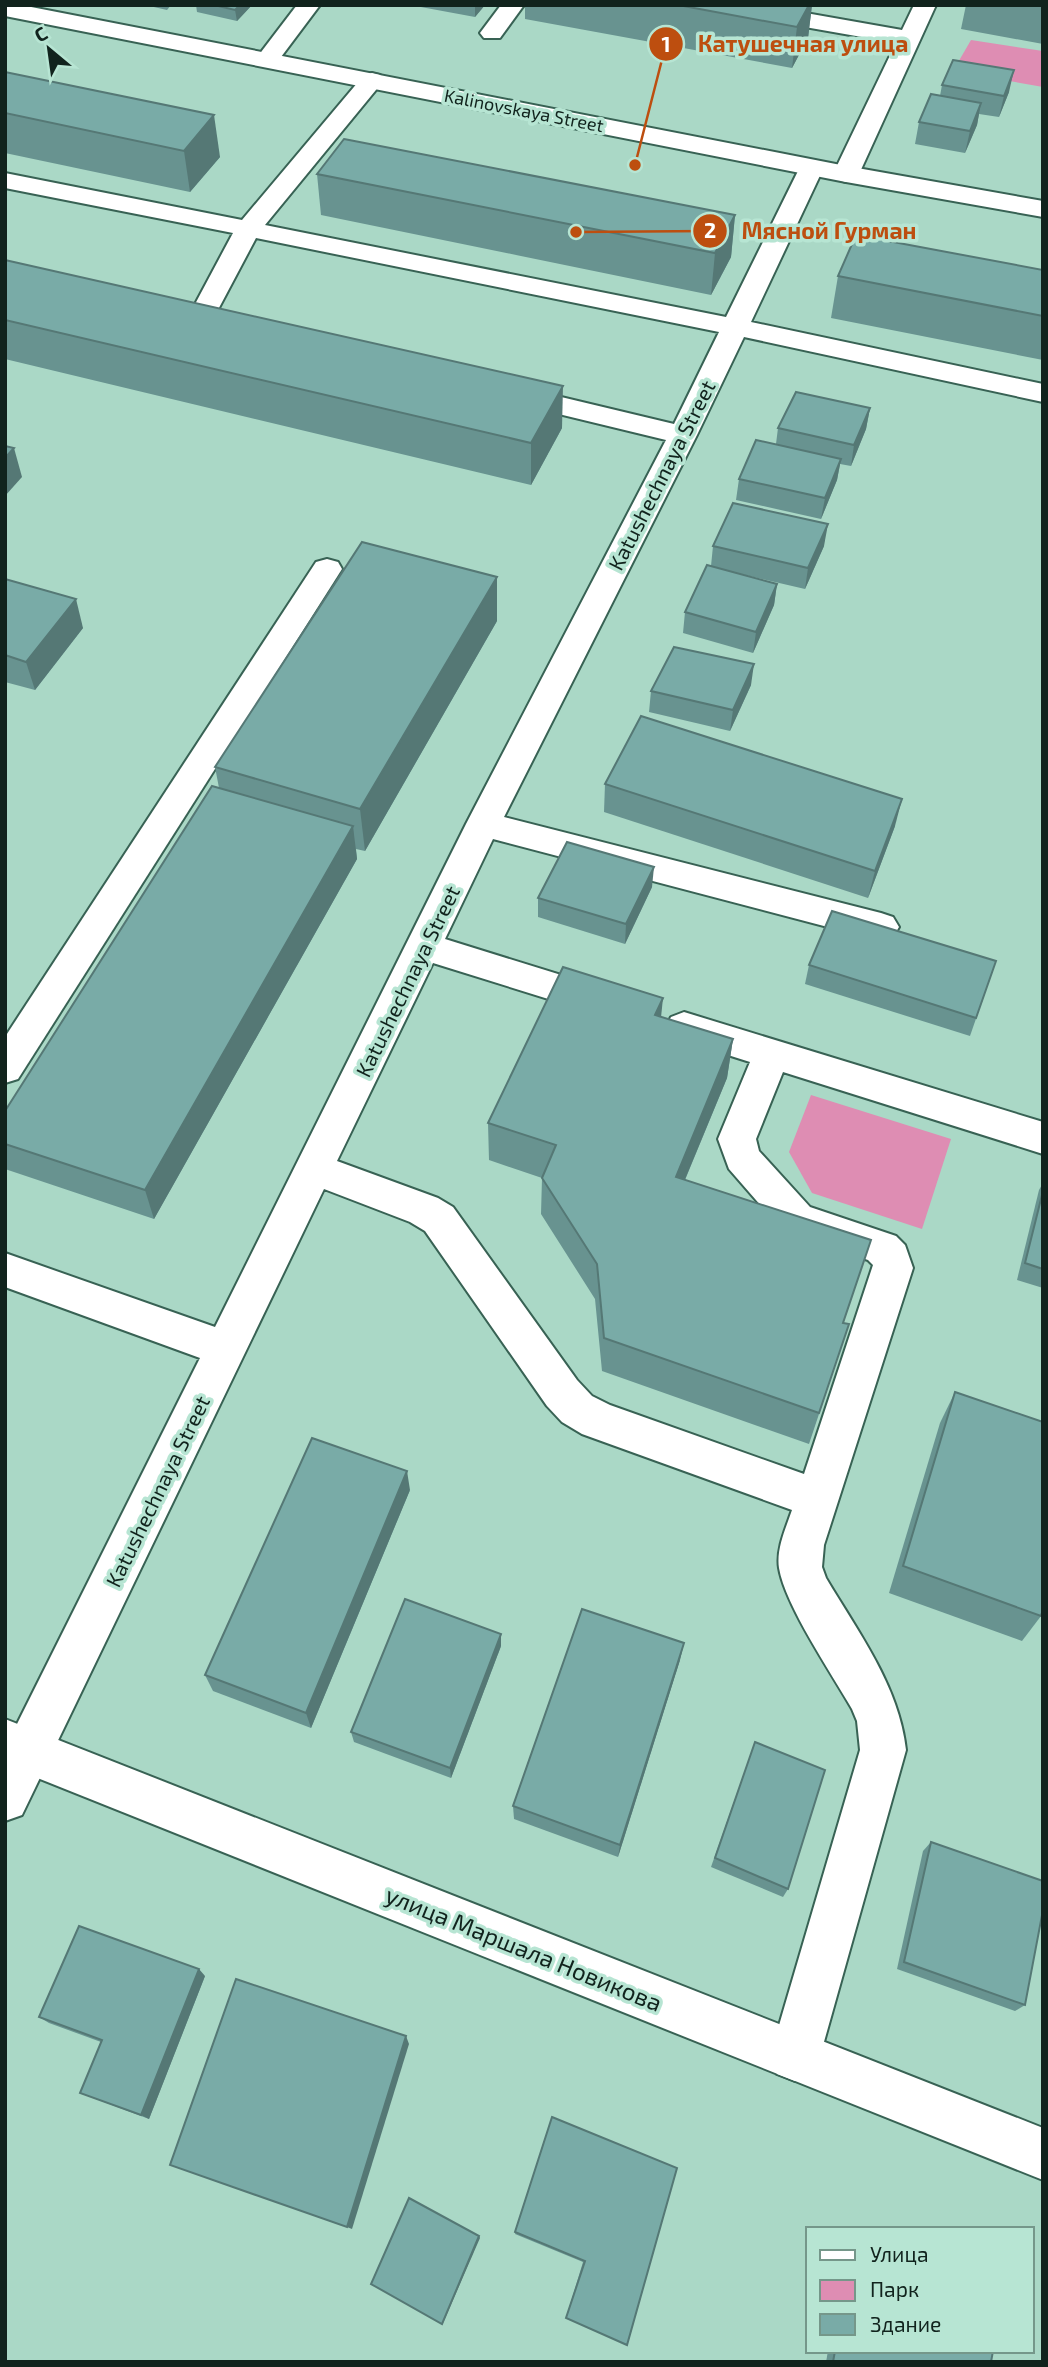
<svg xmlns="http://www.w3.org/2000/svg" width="1048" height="2367" font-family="'Exo 2',sans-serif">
<rect width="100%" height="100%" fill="#aad8c6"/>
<!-- green -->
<g fill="#de8db3">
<polygon points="971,40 1043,51 1043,87 953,71"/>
<polygon points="811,1095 951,1139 922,1229 812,1193 789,1152"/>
</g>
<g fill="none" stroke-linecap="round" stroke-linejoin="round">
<defs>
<g id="minor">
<polygon points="297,5 320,5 275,65 259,65 255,60"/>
<polygon points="501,5 524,5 500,38 484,38 480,33"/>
<polygon points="708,5 760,5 902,30 914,5 936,5 859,174 855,179 846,182 837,179 833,174 896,43 719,12 711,10"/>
<path d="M 372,73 L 380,75 L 384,80 L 380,85 L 265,225 L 726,317 L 800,167 L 803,162 L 812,160 L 821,162 L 824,167 L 751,322 L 1043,384 L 1043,402 L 744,337 L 697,435 L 504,817 L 881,913 L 893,917 L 899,927 L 893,937 L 881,941 L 493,839 L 445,939 L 616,992 L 621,1002 L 616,1012 L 603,1016 L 433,963 L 337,1161 L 438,1198 L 453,1207 L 577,1380 L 592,1396 L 610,1405 L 804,1474 L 873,1265 L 868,1260 L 783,1231 L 729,1169 L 718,1139 L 750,1062 L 671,1037 L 666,1027 L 671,1017 L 684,1012 L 1043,1122 L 1043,1154 L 783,1072 L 756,1139 L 759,1151 L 810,1207 L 896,1236 L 905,1245 L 913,1268 L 824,1545 L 822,1567 L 826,1578 C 858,1632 899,1686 906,1750 L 820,2056 L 813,2074 L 795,2081 L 777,2074 L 770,2056 L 860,1750 L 857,1721 L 852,1709 C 832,1674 785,1605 779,1568 C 776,1549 786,1528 792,1510 L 582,1434 L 562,1422 L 547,1406 L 425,1231 L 410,1222 L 324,1189 L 22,1815 L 5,1821 L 5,1748 L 200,1358 L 5,1287 L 5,1253 L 215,1327 L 466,824 L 666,440 L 501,400 L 497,394 L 501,388 L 511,385 L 674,424 L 719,332 L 256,238 L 212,321 L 209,327 L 199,329 L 189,327 L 186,321 L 233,233 L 5,188 L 5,173 L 242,220 L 364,75 Z"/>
<polygon points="327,559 338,562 342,569 18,1079 5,1083 5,1037 316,562"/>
</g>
<g id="major">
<polygon points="5,5 21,5 846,166 1043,201 1043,217 846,182 5,16"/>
<polygon points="5,1719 1043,2128 1043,2180 5,1765"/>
</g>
</defs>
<!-- minor casing -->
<use href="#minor" stroke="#386254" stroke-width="4"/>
<!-- major casing -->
<use href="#major" stroke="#386254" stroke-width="4"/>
<!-- minor -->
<use href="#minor" fill="#fff" fill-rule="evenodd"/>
<!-- major -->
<use href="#major" fill="#fff" fill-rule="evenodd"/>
</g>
<!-- wall -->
<g fill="#689390">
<polygon points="145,5 171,5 167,10"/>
<polygon points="196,5 252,5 237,21 197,12"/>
<polygon points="410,5 485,5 475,17"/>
<polygon points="525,5 812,5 808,38 792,68 525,19"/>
<polygon points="966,5 1043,5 1043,44 961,29"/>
<polygon points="5,72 220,157 190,192 5,153"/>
<polygon points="942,85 1009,92 999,117 979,114 977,125 965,153 915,144 919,122 940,96"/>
<polygon points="317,174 735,215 731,257 711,295 321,215"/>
<polygon points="5,260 562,428 531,485 5,359"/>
<polygon points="1043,270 1043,360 831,318 838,276"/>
<polygon points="870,408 866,429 851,466 840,464 837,480 821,519 736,500 739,479 776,444 778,428"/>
<polygon points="713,546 824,546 805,589 741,574 777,584 774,605 753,653 683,633 685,612 711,566"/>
<polygon points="5,579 83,628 35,690 5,682"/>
<polygon points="497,621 365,851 356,849 357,859 154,1219 5,1169 5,1111 219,788 215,767"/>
<polygon points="751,685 730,731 649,712 651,691"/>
<polygon points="605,784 895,826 868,898 604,812"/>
<polygon points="652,887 625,944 538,917 538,898"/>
<polygon points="996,961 970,1036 805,984 809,965"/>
<polygon points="661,1017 733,1039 727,1078 685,1180 843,1323 849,1324 809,1444 602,1371 595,1299 541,1214 542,1178 489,1160 488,1123"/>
<polygon points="1043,1183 1043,1288 1017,1280 1039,1190"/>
<polygon points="955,1392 1041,1616 1022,1641 889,1593 940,1423"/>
<polygon points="410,1490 311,1728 213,1691 205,1675"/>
<polygon points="501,1646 451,1778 354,1742 351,1732"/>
<polygon points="680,1660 618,1857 514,1819 513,1806"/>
<polygon points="755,1742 788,1889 783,1897 711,1867"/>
<polygon points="931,1842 1025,2005 1015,2011 897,1969 923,1851"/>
<polygon points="205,1976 149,2119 80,2093 101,2042 49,2023 39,2017"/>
<polygon points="552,2117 627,2345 566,2318 583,2262 515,2234"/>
<polygon points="828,2351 993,2351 991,2362 826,2362"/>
</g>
<!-- shaded-wall -->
<g fill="#557875">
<polygon points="240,5 252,5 237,21 235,10"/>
<polygon points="475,5 485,5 475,17"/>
<polygon points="809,5 812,5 808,38 792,68 797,27"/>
<polygon points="1014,70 1009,92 999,117 1004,96"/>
<polygon points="981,103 977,125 965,153 970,131"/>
<polygon points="214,115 220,157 190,192 184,151"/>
<polygon points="735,215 731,257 711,295 715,253"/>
<polygon points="563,386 562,428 531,485 531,443"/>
<polygon points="870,408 866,429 851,466 854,445"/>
<polygon points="14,448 22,477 5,496 5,458"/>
<polygon points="841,459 837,480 821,519 825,498"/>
<polygon points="828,524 824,546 805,589 808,568"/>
<polygon points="497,577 497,621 365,851 360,809"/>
<polygon points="777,584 774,605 753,653 756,632"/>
<polygon points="76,599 83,628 35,690 26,662"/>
<polygon points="754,664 751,685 730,731 733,710"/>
<polygon points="902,799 895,826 868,898 875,871"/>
<polygon points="353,826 357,859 154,1219 145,1190"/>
<polygon points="654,867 652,887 625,944 626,924"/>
<polygon points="663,998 659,1037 655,1015"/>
<polygon points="733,1039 727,1078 671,1213 676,1177"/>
<polygon points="407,1471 410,1490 311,1728 306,1713"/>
<polygon points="501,1634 501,1646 451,1778 450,1768"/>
<polygon points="684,1643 680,1660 618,1857 620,1845"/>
<polygon points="199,1969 205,1976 149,2119 141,2115"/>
<polygon points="406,2036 409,2044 352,2229 347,2227"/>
<polygon points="479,2236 480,2238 443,2323 442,2324"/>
</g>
<!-- building -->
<g fill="#79aba7" stroke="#557875" stroke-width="2">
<polygon points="214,5 240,5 235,10"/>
<polygon points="678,5 809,5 797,27"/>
<polygon points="953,60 1014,70 1004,96 942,85"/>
<polygon points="5,72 214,115 184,151 5,113"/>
<polygon points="931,94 981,103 970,131 919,122"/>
<polygon points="344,139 735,215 715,253 317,174"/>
<polygon points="856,235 1043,270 1043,316 838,276"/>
<polygon points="5,260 563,386 531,443 5,320"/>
<polygon points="796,392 870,408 854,445 778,428"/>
<polygon points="756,440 841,459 825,498 739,479"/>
<polygon points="5,446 14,448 5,458"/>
<polygon points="733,503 828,524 808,568 713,546"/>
<polygon points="362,542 497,577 360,809 215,767"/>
<polygon points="707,565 777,584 756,632 685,612"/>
<polygon points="5,579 76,599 26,662 5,655"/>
<polygon points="674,647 754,664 733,710 651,691"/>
<polygon points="641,716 902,799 875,871 605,784"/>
<polygon points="212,786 353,826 145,1190 5,1144 5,1111"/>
<polygon points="567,842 654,867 626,924 538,898"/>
<polygon points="832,911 996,961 976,1018 809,965"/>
<polygon points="563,967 663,998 655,1015 733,1039 676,1177 871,1240 843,1323 849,1324 819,1413 604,1338 597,1264 542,1178 556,1145 488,1123"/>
<polygon points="1043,1191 1043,1269 1025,1263"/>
<polygon points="955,1392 1043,1422 1043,1609 1041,1616 903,1566"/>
<polygon points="312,1438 407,1471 306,1713 205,1675"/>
<polygon points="405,1599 501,1634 450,1768 351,1732"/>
<polygon points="582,1609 684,1643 620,1845 513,1806"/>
<polygon points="755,1742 825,1770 788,1889 715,1858"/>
<polygon points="931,1842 1043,1881 1043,1910 1025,2005 904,1962"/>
<polygon points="79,1926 199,1969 141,2115 80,2093 102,2040 39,2017"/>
<polygon points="236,1979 406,2036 347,2227 170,2165"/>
<polygon points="552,2117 677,2168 627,2345 566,2318 585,2261 515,2232"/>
<polygon points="409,2198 479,2236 442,2324 371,2284"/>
<polygon points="835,2351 993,2351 991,2362 833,2362"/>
</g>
<g text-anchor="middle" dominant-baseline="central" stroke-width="7" stroke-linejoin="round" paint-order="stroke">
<!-- far-street labels -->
<g font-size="18" fill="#11231d" stroke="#b7e5d3">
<text transform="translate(524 110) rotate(11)">Kalinovskaya Street</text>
</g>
<!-- street labels -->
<g font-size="21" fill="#11231d" stroke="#b7e5d3">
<text transform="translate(661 475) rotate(-63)">Katushechnaya Street</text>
<text transform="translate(407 981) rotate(-64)">Katushechnaya Street</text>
<text transform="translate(157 1491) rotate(-64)">Katushechnaya Street</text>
</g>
<!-- near-street labels -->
<g font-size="24" fill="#11231d" stroke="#b7e5d3">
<text transform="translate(524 1948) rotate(22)">улица Маршала Новикова</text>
</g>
</g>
<!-- callouts -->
<path fill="none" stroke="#bd4e0f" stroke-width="2.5" d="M635 165L666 44M576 232L710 231"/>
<g fill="#bd4e0f" stroke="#b7e5d3" stroke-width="2.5">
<circle cx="635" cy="165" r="7"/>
<circle cx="576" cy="232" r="7"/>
<circle cx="666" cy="44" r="18"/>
<circle cx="710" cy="231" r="18"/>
</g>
<g font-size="21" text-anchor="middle" font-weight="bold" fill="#fff">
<text x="666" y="52">1</text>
<text x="710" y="238">2</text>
</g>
<g font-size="23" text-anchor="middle" font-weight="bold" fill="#bd4e0f" stroke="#b7e5d3" stroke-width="7" stroke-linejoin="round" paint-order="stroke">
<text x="803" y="52">Катушечная улица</text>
<text x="829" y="239">Мясной Гурман</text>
</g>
<!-- border -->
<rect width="1048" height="2367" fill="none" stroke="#11231d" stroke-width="14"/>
<!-- legend -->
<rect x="806" y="2227" width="228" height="126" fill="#b7e5d3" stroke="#75978a" stroke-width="2"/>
<rect x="820" y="2250" width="35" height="10" fill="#ffffff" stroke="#75978a" stroke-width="2"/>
<text x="870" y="2262" font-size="21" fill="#11231d">Улица</text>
<rect x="820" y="2280" width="35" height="21" fill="#de8db3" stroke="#75978a" stroke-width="2"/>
<text x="870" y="2297" font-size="21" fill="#11231d">Парк</text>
<rect x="820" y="2314" width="35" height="21" fill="#79aba7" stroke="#75978a" stroke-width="2"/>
<text x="870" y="2332" font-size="21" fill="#11231d">Здание</text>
<!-- north arrow -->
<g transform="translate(49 49) rotate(331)" stroke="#b7e5d3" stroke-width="5" paint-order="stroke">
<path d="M0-5L12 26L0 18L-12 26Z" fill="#11231d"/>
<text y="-10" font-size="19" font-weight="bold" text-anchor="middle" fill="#11231d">С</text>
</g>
</svg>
